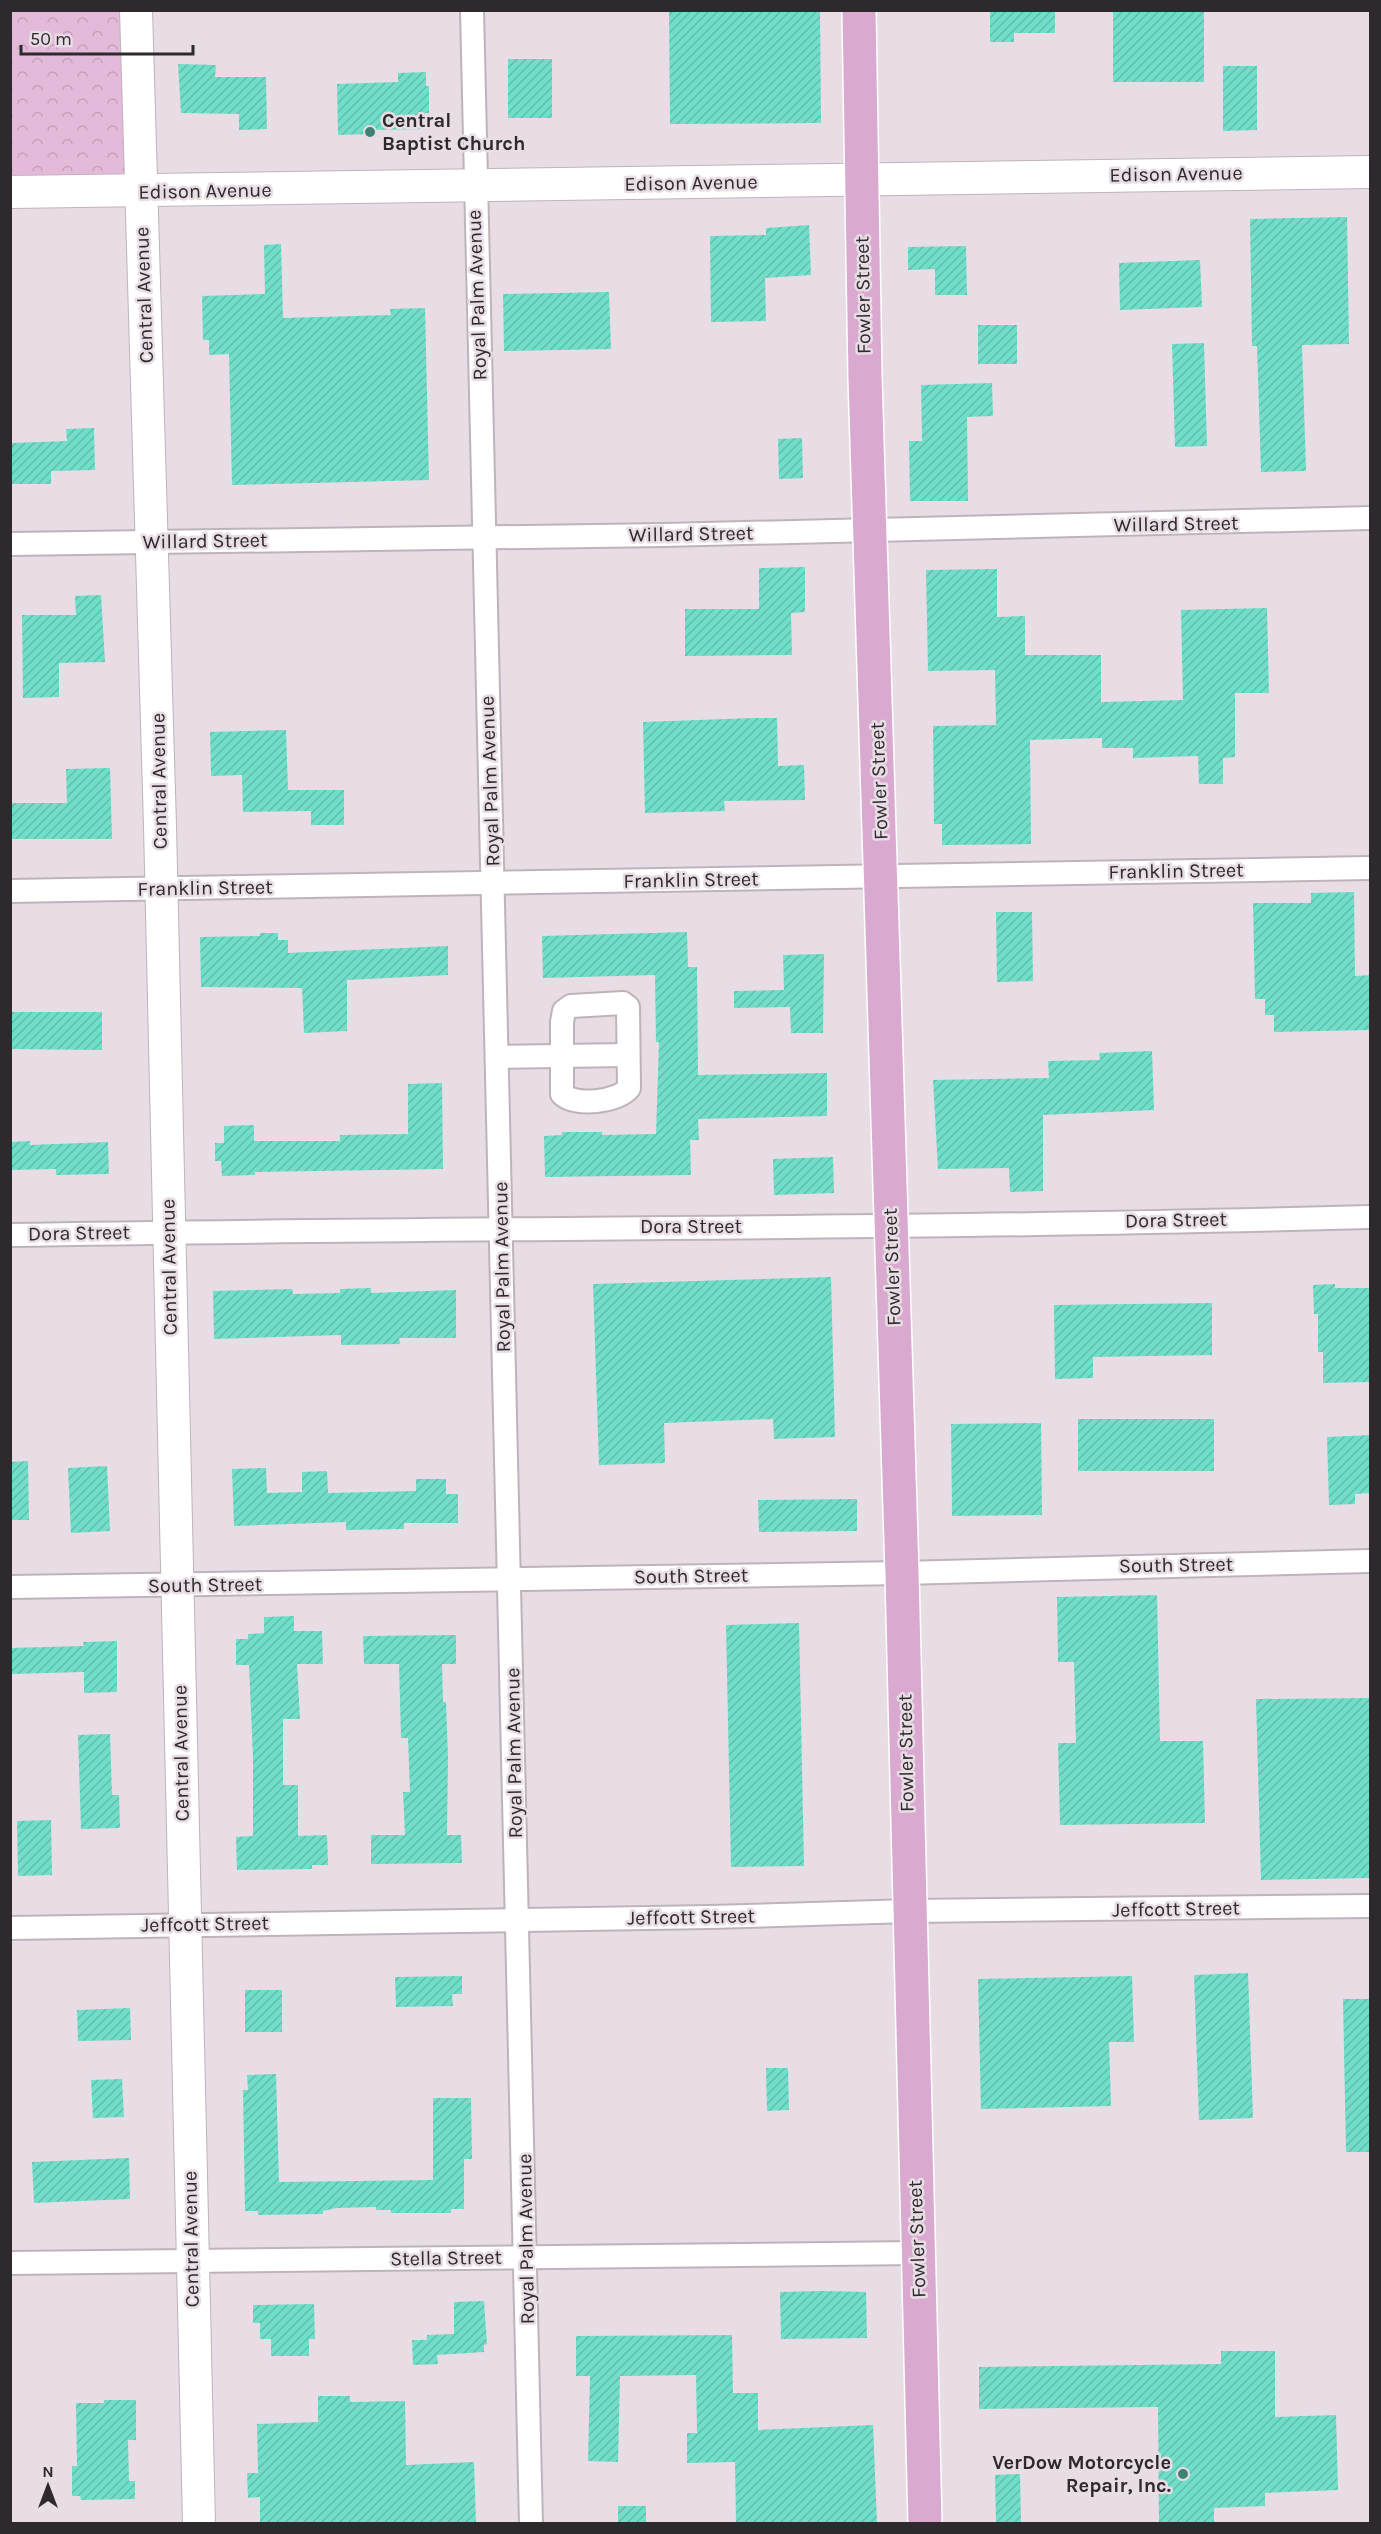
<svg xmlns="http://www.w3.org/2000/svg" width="1381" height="2534" font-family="Karla,sans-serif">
<defs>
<pattern id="park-crowns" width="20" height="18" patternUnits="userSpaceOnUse" patternTransform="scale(1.5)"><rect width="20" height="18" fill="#e4bada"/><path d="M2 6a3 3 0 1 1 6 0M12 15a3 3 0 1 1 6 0" fill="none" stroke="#c4a0bb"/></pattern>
<pattern id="building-hatch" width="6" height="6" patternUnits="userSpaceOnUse" patternTransform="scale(1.5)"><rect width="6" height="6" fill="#70dec8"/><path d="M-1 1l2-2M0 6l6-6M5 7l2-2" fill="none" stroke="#61beac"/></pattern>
</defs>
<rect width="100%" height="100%" fill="#e8dde5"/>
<!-- park -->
<polygon fill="url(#park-crowns)" points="10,11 130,11 137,186 11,188"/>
<!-- building -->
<g fill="url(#building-hatch)">
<polygon points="820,10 821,123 670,124 669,11"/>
<polygon points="990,10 1055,10 1055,33 1014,33 1014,42 990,42"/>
<rect x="1113" y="10" width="91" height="72"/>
<rect x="508" y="59" width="44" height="59"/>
<polygon points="178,64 216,65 215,77 266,77 267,129 239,130 239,114 181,113"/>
<polygon points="1223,66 1257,66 1257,130 1223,131"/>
<polygon points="426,72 426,86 429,86 429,113 425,113 425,129 371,130 371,134 338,135 337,84 398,82 398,73"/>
<polygon points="1347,217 1349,344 1302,345 1306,471 1261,472 1257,346 1252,346 1250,219"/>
<polygon points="809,225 811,275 765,278 766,321 711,322 710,236 766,235 766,228"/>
<polygon points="281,244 283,318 391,315 390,309 425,308 429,480 232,485 229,354 209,355 209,340 203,340 202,296 265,294 264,245"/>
<polygon points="966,246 967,295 935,295 935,269 908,270 908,247"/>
<polygon points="1200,260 1202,307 1120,310 1119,263"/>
<polygon points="609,292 611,349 504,351 503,294"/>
<rect x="978" y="325" width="39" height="39"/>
<polygon points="1204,343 1207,446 1175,447 1172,344"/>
<polygon points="992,383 993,416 967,417 968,501 910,501 909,441 922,441 921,385"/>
<polygon points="94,428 95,470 51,471 51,484 10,484 12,443 67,441 66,429"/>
<polygon points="802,438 803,478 779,479 778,439"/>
<polygon points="805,567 805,612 791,613 792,655 685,656 685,609 759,609 759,568"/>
<polygon points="997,569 997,617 1025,616 1025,655 1101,655 1101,702 1183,700 1181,610 1267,608 1269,693 1235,693 1235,757 1223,758 1223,784 1199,784 1198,756 1133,758 1133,748 1102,748 1102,738 1030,740 1031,844 942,845 942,824 934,824 933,726 996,725 995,670 928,671 926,570"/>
<polygon points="101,595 105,662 59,663 59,697 23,698 22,615 76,615 75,596"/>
<polygon points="754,718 777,718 778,766 804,765 805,800 724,801 725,811 645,813 643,722"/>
<polygon points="286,730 288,790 344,790 344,825 311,825 311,811 243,812 242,775 211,776 210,732"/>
<polygon points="110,768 112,839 10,839 10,803 67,803 66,769"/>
<polygon points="1354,892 1355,976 1371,975 1371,1030 1274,1032 1274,1015 1265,1015 1265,999 1255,999 1253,903 1311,903 1311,893"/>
<polygon points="996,912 1032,912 1033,981 997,982"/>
<polygon points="687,932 688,967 697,967 698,1075 827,1073 827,1116 698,1119 699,1140 690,1140 691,1175 545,1177 544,1136 562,1135 562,1132 602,1132 602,1135 656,1134 659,1042 656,1042 655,975 543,978 542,936"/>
<polygon points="260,933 278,933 278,940 288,940 288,953 448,946 448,975 347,980 347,1031 304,1033 302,988 201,987 200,937 260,936"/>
<polygon points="824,954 823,1033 791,1033 790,1007 734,1008 734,991 784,990 783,955"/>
<polygon points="10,1012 102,1012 102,1050 10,1049"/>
<polygon points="1152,1051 1154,1110 1043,1115 1043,1191 1010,1192 1009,1168 938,1169 933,1080 1049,1078 1048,1061 1100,1060 1099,1053"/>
<polygon points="442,1083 443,1169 255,1172 255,1175 222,1176 221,1161 215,1161 215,1143 224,1143 224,1126 254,1125 254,1141 340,1141 340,1135 408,1134 408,1084"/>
<polygon points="30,1141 30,1145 108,1142 109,1174 56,1175 56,1169 10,1170 10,1142"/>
<polygon points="833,1157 834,1193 774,1195 773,1159"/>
<polygon points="831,1277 835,1437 774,1439 773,1419 664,1423 665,1463 599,1465 593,1284"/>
<polygon points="1335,1284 1335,1288 1371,1288 1371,1382 1323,1383 1323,1352 1318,1352 1318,1314 1314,1314 1313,1285"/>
<polygon points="371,1288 371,1293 456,1290 456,1338 399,1338 400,1344 341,1345 341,1335 214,1339 213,1291 292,1289 293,1294 340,1293 340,1289"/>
<polygon points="1212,1303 1212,1355 1093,1357 1093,1378 1055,1379 1054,1305"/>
<rect x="1078" y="1419" width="136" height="52"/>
<polygon points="1041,1423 1042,1515 952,1516 951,1424"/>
<polygon points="1371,1435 1371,1493 1355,1494 1355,1504 1329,1505 1327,1437"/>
<polygon points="28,1461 29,1520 10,1520 10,1462"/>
<polygon points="107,1466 110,1531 71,1533 68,1468"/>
<polygon points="266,1468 267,1493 302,1492 302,1472 327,1471 328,1493 416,1491 416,1479 446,1479 446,1494 458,1494 458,1523 404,1523 404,1529 346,1530 346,1522 234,1526 232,1469"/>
<polygon points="857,1499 857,1531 759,1532 758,1500"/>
<polygon points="1157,1595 1160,1741 1203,1741 1205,1823 1060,1825 1058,1743 1076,1743 1074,1662 1058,1662 1057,1597"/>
<polygon points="294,1616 294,1631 322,1631 323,1664 297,1664 300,1719 283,1719 283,1785 298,1785 298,1836 327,1835 328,1865 312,1865 312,1869 237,1870 236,1837 253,1836 253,1758 249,1665 236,1665 236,1639 248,1639 248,1634 264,1633 264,1617"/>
<polygon points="799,1623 804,1866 731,1867 726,1625"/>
<polygon points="456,1635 456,1664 442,1664 443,1702 446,1702 448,1757 447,1835 461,1835 462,1863 371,1864 371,1835 405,1835 403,1792 410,1792 408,1738 401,1738 399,1664 364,1664 363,1636"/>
<polygon points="117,1641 117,1692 84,1693 84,1672 10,1674 10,1648 84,1646 83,1642"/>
<polygon points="1371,1698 1371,1878 1261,1880 1256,1699"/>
<polygon points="110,1734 112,1795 119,1795 120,1828 81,1829 78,1735"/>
<polygon points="51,1820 52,1875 18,1876 17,1821"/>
<polygon points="1248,1973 1253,2118 1199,2120 1194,1975"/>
<polygon points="462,1976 462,1994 452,1994 453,2006 396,2007 395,1977"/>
<polygon points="1132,1976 1134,2042 1109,2042 1111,2106 981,2109 978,1979"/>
<rect x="245" y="1990" width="37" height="42"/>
<polygon points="1343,1999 1371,1999 1371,2152 1346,2152"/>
<polygon points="130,2008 131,2040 78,2041 77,2010"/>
<polygon points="766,2068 788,2068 789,2110 767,2111"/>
<polygon points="276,2074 279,2182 433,2180 433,2098 471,2098 472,2159 464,2159 464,2209 451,2209 451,2213 391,2213 391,2210 376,2210 376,2207 336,2208 323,2211 323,2214 258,2215 258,2211 245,2211 243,2090 248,2090 247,2075"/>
<polygon points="122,2079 124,2117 93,2118 91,2080"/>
<polygon points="129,2158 130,2199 34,2203 32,2162"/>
<polygon points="824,2291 866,2292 867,2338 781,2339 780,2292"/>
<polygon points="484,2301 487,2344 484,2345 484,2352 437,2355 438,2364 413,2365 412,2340 427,2340 427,2335 454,2334 454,2302"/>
<polygon points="314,2304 315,2339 309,2339 309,2356 271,2356 271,2339 260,2339 260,2323 253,2323 253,2305"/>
<polygon points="732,2335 733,2393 758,2393 758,2430 873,2425 877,2523 736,2523 735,2462 687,2463 687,2433 697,2433 696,2375 620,2376 618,2462 588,2461 590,2376 576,2376 576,2336"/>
<polygon points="1221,2351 1275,2351 1275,2417 1336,2415 1338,2490 1265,2493 1265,2506 1214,2508 1214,2523 1159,2523 1158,2407 979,2409 979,2367 1221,2364"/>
<polygon points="318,2396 350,2396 350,2402 405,2401 406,2465 474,2462 476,2523 260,2523 260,2497 248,2498 247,2473 258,2473 257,2424 318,2422"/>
<polygon points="104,2400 136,2400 136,2440 128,2440 129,2481 135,2481 135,2499 81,2500 80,2496 72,2496 72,2466 77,2466 76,2403 104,2403"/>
<polygon points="1020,2474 1021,2523 996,2523 995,2475"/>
<rect x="618" y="2506" width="28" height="17"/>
</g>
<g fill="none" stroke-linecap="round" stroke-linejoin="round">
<defs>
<g id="street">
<polyline points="472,10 531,2524"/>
<polyline points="10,544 664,535 1370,518"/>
<polyline points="10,891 1370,868"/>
<path d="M 623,1003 L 628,1007 L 629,1088 C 618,1102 575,1107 562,1094 L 562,1022 L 564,1011 L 571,1006 Z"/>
<polyline points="498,1057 628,1055"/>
<path d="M 10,1235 C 464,1227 917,1230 1370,1217"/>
<polyline points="10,1587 902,1573 1370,1561"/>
<polyline points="10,1928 710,1917 910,1911 1370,1906"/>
<polyline points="10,2263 917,2253"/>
</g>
<g id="secondary">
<polyline points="136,10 160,826 199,2524"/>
<polyline points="10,192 1370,172"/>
</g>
<polyline id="primary" points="859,10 865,377 902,1573 925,2524"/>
</defs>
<!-- street casing -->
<use href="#street" stroke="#beb3bb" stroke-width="26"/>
<!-- secondary casing -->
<use href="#secondary" stroke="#beb3bb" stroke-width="34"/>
<!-- primary casing -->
<use href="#primary" stroke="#fff" stroke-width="36"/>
<!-- street -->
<use href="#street" stroke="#fff" stroke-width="22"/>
<!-- secondary -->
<use href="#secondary" stroke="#fff" stroke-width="32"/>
<!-- primary -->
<use href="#primary" stroke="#daa9d0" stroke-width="33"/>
</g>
<!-- markers -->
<g fill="#3f8274" stroke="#e8dde5" stroke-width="2">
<circle cx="370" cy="132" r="6"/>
<circle cx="1183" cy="2474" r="6"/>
</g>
<g text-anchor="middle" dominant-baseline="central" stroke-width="5" stroke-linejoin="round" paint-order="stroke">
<!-- poi labels -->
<g font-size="20" font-weight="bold" fill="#2d292c" stroke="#e8dde5" text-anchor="start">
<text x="382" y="120">Central<tspan x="382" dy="23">Baptist Church</tspan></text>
<text x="1171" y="2462" text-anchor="end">VerDow Motorcycle<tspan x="1171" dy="23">Repair, Inc.</tspan></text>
</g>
<!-- street labels -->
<g font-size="20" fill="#2d292c" stroke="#e8dde5">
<text transform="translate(1176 174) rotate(-1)">Edison Avenue</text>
<text transform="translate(691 183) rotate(-1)">Edison Avenue</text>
<text transform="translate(205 191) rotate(-1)">Edison Avenue</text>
<text transform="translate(144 295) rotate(-92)">Central Avenue</text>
<text transform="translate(477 295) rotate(-92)">Royal Palm Avenue</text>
<text transform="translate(863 295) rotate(-91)">Fowler Street</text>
<text transform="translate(1176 524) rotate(-1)">Willard Street</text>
<text transform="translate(691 534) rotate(-1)">Willard Street</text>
<text transform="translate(205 541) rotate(-1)">Willard Street</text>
<text transform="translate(159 781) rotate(-91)">Central Avenue</text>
<text transform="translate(490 781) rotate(-92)">Royal Palm Avenue</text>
<text transform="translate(879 781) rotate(-92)">Fowler Street</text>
<text transform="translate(1176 871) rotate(-1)">Franklin Street</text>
<text transform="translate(691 880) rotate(-1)">Franklin Street</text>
<text transform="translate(205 888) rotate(-1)">Franklin Street</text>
<text transform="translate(1176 1220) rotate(-1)">Dora Street</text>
<text x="691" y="1226">Dora Street</text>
<text transform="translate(79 1233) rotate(-1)">Dora Street</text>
<text transform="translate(169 1267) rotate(-91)">Central Avenue</text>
<text transform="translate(502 1267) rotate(-91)">Royal Palm Avenue</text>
<text transform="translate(892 1267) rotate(-92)">Fowler Street</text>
<text transform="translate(1176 1565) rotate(-1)">South Street</text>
<text transform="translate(691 1576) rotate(-1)">South Street</text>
<text transform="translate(205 1585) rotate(-1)">South Street</text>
<text transform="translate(181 1753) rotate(-91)">Central Avenue</text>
<text transform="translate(514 1753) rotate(-91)">Royal Palm Avenue</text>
<text transform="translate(906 1753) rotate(-91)">Fowler Street</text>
<text transform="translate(1176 1909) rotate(-1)">Jeffcott Street</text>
<text transform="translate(691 1917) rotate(-1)">Jeffcott Street</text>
<text transform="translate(205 1924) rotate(-1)">Jeffcott Street</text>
<text transform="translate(191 2239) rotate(-91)">Central Avenue</text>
<text transform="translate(526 2239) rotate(-91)">Royal Palm Avenue</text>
<text transform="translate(917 2239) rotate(-92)">Fowler Street</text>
<text transform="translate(446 2258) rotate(-1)">Stella Street</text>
</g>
</g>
<!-- border -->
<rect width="1381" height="2534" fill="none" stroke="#2d292c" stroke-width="24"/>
<!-- north arrow -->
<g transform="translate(48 2486)" stroke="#e8dde5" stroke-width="4.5" paint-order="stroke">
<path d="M0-4.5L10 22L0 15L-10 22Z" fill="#2d292c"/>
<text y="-9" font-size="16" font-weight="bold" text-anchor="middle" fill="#2d292c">N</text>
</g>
<!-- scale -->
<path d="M21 45v9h172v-9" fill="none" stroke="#2d292c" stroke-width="3"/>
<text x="30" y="45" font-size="18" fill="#2d292c" stroke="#e8dde5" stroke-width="4.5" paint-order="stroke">50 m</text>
</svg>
